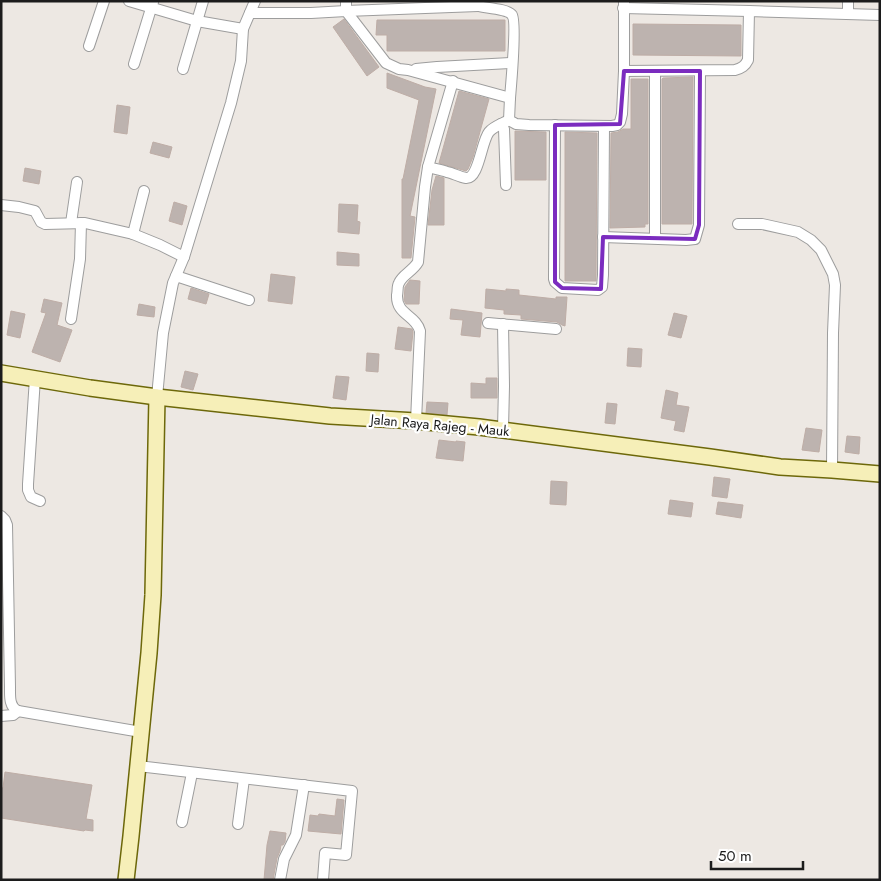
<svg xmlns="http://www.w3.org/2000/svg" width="881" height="881" font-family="Jost,sans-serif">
<rect width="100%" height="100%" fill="#ede8e3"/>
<!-- building -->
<g fill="#bdb3af" stroke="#beada6">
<polygon points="344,19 379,67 367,76 333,27"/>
<polygon points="377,20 505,20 505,51 387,51 387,35 376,35"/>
<polygon points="633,24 741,25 741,56 633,55"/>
<polygon points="387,73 425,87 436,89 410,216 415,217 411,258 402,258 402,179 403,179 419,100 387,88"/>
<polygon points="693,77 692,224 662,224 662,79 663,78"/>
<polygon points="631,79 648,79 648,224 645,224 645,227 610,228 611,133 618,132 623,129 631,129"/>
<polygon points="459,91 489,99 473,157 468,169 466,171 439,163"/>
<polygon points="117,105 130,107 127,134 114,132"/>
<polygon points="515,131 546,132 546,180 515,180"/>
<polygon points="565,132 597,133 596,281 565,281"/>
<polygon points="153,142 172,147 169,158 150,153"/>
<polygon points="25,168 41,171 39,184 23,181"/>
<polygon points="436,176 444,178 444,225 428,225 432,190"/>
<polygon points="174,202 187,206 182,225 169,221"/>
<polygon points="339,204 358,205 357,221 360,222 359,234 338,232"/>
<polygon points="337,252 359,254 359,266 337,265"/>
<polygon points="271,274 295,277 292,304 268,301"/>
<polygon points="410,280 420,281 419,304 406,304 404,300 405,287"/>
<polygon points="191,288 209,294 206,304 188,299"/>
<polygon points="486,289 506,291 506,289 519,290 519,295 556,299 556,297 567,297 565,326 562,325 557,322 521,319 521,315 504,314 504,310 485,308"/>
<polygon points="44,299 62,303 57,325 72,330 60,362 32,352 46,313 41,312"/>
<polygon points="139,304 155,307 154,317 137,315"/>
<polygon points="451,309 482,313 480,337 461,335 463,320 450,319"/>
<polygon points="11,311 25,314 20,338 7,335"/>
<polygon points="674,313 687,316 681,338 668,335"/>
<polygon points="398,327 412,329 413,332 411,351 395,349"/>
<polygon points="628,348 642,349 641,367 627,366"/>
<polygon points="367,353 379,354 378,372 366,371"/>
<polygon points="185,371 198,374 193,390 181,387"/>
<polygon points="336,376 349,377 346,400 333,398"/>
<polygon points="486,378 497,378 497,398 471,398 471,383 486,384"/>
<polygon points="666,390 678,393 676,405 689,407 684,432 674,430 676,421 661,418"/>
<polygon points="427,402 448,403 447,415 426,413"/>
<polygon points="607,403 617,404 615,424 605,423"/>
<polygon points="806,428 822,430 819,452 802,450"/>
<polygon points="847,436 860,437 859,454 845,452"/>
<polygon points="439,440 456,442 456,441 465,442 463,461 436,458"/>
<polygon points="714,477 730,479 727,498 712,496"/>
<polygon points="551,481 567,482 566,505 550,504"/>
<polygon points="670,500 693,503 691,517 668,514"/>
<polygon points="718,502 743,505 741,518 716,514"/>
<polygon points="5,772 92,785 86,819 93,820 93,831 85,830 84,831 1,818 1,788 3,788"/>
<polygon points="337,799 344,800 341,834 308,831 310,815 318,816 319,814 335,816"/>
<polygon points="270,831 286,833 285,842 283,845 281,845 280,851 277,858 273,880 264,880 267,845"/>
</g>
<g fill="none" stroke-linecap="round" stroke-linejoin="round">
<defs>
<g id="street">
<polyline points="129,1 197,21 243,29"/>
<polyline points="346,1 346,11 478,6 479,1"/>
<path d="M 478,6 C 486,8 508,9 512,15 C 517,21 511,86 510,98"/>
<polyline points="623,8 749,11"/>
<polyline points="250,13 311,13 346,11 386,63 399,69 408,70 510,98 509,120 516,124 529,125 612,126 617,125 620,122 622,114 624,71 624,1"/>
<polyline points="848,14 848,1"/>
<polyline points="89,46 104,1"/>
<polyline points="134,64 153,2"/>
<polyline points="183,69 203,1"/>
<polyline points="416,69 437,67 512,63"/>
<path d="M 624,71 L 735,70 C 742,68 745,66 748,60 L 749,11 L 880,15"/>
<polyline points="501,124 504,129 506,185"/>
<polyline points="555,125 554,279 555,282 562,288 598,290 602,287 603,275 604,126"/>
<polyline points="428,167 453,81"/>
<polyline points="144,191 133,234 160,245 184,257"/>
<polyline points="1,205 19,207 35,211 41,222 45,224 85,223 133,234"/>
<polyline points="71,223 77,182"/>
<polyline points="738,224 762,224 798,232 811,240 821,250 833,274 835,285 833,333 832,470"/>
<polyline points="603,237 686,240 695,239 699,225 700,71"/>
<polyline points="655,238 655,71"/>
<polyline points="176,276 249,300"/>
<polyline points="71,319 80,259 81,223"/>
<polyline points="488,323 556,329"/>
<polyline points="35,378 28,484 28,490 31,497 40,501"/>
<polyline points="157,397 163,333 173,283 184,257 231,103 241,61 243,29 255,1"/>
<path d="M 416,421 L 420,331 C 416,315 396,315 397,295 C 398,291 397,286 399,283 C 402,275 413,271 418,262 L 425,187 L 428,167 C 435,169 441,170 447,172 C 453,173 459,177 466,178 C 479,179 481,142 489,132 C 494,126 502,124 509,120"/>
<polyline points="503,429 504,386 503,324"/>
<path d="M 1,516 L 5,520 L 7,525 L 10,687 C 10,696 9,707 18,711 L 141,732"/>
<polyline points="1,716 13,715 18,711"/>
<polyline points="138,766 352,791 346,855 325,853 323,880"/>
<polyline points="182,822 192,773"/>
<polyline points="238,824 244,779"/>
<polyline points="280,880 284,859 296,835 304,785"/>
</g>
<g id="secondary">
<polyline points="1,373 90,388 157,397 330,416 416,421 479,427 710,457 780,467 832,470 880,474"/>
<polyline points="126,880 131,836 149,653 153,595 157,397"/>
</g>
</defs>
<!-- street casing -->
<use href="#street" stroke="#9d9d9d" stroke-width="12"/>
<!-- secondary casing -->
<use href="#secondary" stroke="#6d680a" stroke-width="18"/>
<!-- street -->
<use href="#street" stroke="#fff" stroke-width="10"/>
<!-- secondary -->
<use href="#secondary" stroke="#f6efb8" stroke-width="15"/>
</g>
<!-- marked area -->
<path fill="none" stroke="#7b2cbf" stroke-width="4" stroke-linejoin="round" d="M 624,71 L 700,71 L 699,225 L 695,239 L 603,237 L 601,289 L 562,288 L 555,282 L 555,125 L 620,124 Z"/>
<g text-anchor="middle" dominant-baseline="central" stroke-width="4.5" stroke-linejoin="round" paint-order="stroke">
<!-- street labels -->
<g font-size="14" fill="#1c1c1c" stroke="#fff">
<text transform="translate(440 425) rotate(5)">Jalan Raya Rajeg - Mauk</text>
</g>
</g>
<!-- border -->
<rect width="881" height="881" fill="none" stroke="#1c1c1c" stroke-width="5"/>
<!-- scale -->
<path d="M711 861v8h92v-8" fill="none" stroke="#1c1c1c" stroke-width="2.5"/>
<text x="718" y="861" font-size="15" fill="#1c1c1c" stroke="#ffffff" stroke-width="4" paint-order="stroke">50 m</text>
</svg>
